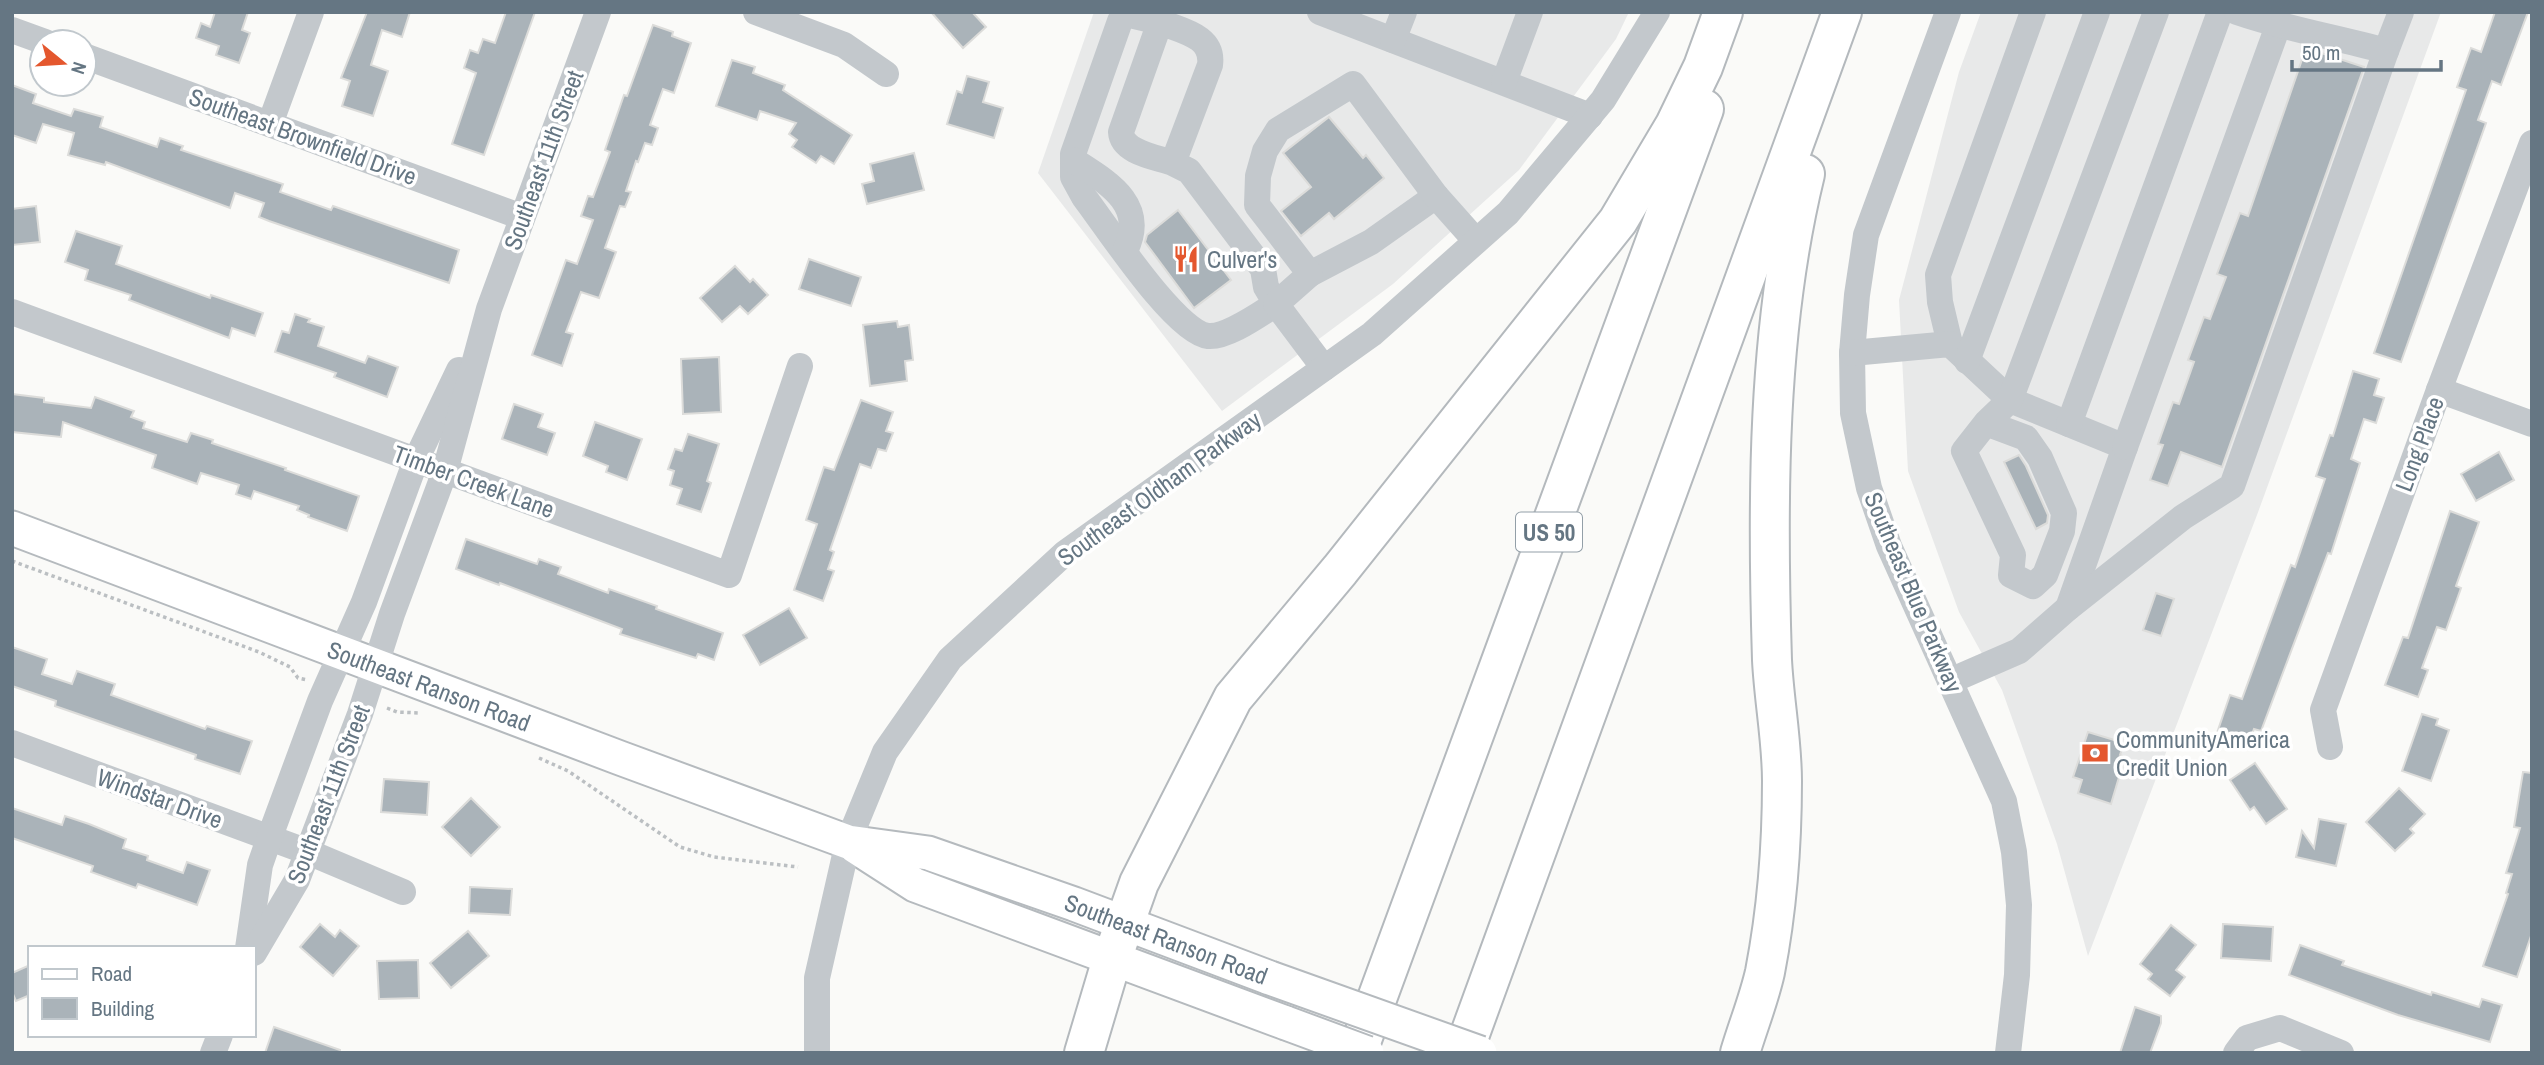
<svg xmlns="http://www.w3.org/2000/svg" width="2544" height="1065" font-family="'Archivo Narrow',sans-serif">
<rect width="100%" height="100%" fill="#fafaf8"/>
<!-- built -->
<g fill="#e8e9e9">
<polygon points="1094,12 1629,12 1616,39 1519,170 1393,284 1222,411 1038,173"/>
<polygon points="1981,12 2441,12 2257,515 2088,956 2057,844 2002,690 1959,612 1908,471 1899,300 1959,72"/>
</g>
<!-- building -->
<g fill="#aab3b9" stroke="#dcdcda" stroke-width="2">
<polygon points="215,12 248,12 242,30 250,33 239,63 216,55 219,46 196,38 201,23 210,27"/>
<polygon points="367,12 410,12 402,37 382,30 371,65 388,71 373,116 342,106 350,81 341,78"/>
<polygon points="506,12 535,12 484,155 452,144 476,73 464,68 470,50 478,53 483,39 495,43"/>
<polygon points="931,12 972,12 986,27 963,48"/>
<polygon points="2495,12 2528,12 2501,85 2492,81 2478,120 2486,123 2401,362 2374,353 2466,90 2457,87 2471,48 2481,52"/>
<polygon points="653,25 673,32 672,36 691,43 674,93 663,89 650,125 658,128 652,145 645,143 638,162 636,161 626,191 631,192 625,207 620,206 605,248 616,252 599,298 581,292 566,332 573,334 562,366 532,355 566,260 577,264 593,220 581,216 588,196 593,197 610,152 605,150 624,95 627,96"/>
<polygon points="2306,48 2364,67 2222,467 2181,452 2168,486 2150,480 2163,445 2158,444 2173,402 2179,404 2194,362 2188,360 2204,317 2210,319 2226,277 2217,274 2240,213 2248,216"/>
<polygon points="732,60 755,67 753,73 785,85 783,90 852,135 834,164 821,156 816,163 792,147 797,140 789,134 796,123 760,111 757,120 716,106"/>
<polygon points="967,76 989,82 983,102 1003,108 994,138 947,124 957,91 962,93"/>
<polygon points="12,85 36,94 33,103 71,116 74,109 103,117 100,127 157,147 160,138 183,146 181,150 283,184 280,192 331,210 333,206 459,250 449,283 269,221 259,217 264,203 235,193 230,208 106,162 105,165 68,155 74,133 43,124 36,143 12,135"/>
<polygon points="1329,117 1363,158 1366,155 1384,178 1334,219 1329,213 1301,236 1281,211 1311,187 1283,153"/>
<polygon points="914,153 924,190 867,204 862,184 874,181 870,164"/>
<polygon points="36,206 40,242 12,245 12,209"/>
<polygon points="1178,210 1231,280 1194,308 1145,242 1147,235"/>
<polygon points="76,231 122,246 116,264 210,298 211,295 263,313 255,336 232,328 229,338 129,300 131,295 85,280 88,270 65,262"/>
<polygon points="809,259 861,277 851,306 799,289"/>
<polygon points="735,266 750,282 753,279 768,295 748,314 740,306 722,322 700,298"/>
<polygon points="295,314 310,319 308,322 324,327 318,346 365,363 368,356 398,367 387,397 334,377 336,373 275,352 282,331 289,333"/>
<polygon points="897,321 898,327 909,325 913,360 905,361 907,381 870,386 863,325"/>
<polygon points="719,357 721,412 683,414 681,359"/>
<polygon points="2353,371 2379,379 2374,395 2384,398 2376,423 2364,419 2351,459 2360,463 2331,554 2328,553 2261,731 2254,729 2248,745 2217,733 2230,695 2242,699 2291,565 2295,567 2325,479 2316,476 2330,435 2333,436"/>
<polygon points="12,394 44,398 44,402 91,408 95,397 134,411 131,417 145,422 143,428 187,442 191,433 213,440 212,443 286,468 285,470 359,496 347,531 308,517 309,515 297,510 299,506 254,491 251,499 236,494 239,485 201,473 197,484 152,468 156,455 63,422 61,437 12,432"/>
<polygon points="861,400 893,412 886,431 893,433 886,451 878,449 871,468 860,464 830,550 834,552 828,569 834,571 823,601 794,590 817,524 806,520 824,467 834,470"/>
<polygon points="514,404 543,414 538,427 555,433 547,455 502,439"/>
<polygon points="595,422 642,439 627,480 606,472 608,466 583,456"/>
<polygon points="688,434 719,444 707,481 711,483 701,512 677,504 682,489 670,485 674,471 668,469 675,449 682,451"/>
<polygon points="2499,452 2514,480 2476,501 2461,474"/>
<polygon points="2019,455 2026,466 2048,515 2047,523 2036,529 2004,462"/>
<polygon points="2450,511 2479,522 2456,586 2461,588 2446,630 2437,627 2422,668 2428,670 2418,697 2385,685 2403,637 2408,638"/>
<polygon points="466,539 537,564 539,559 561,567 558,574 608,593 609,589 657,606 656,609 723,633 714,660 698,654 696,658 620,634 622,629 598,620 500,583 499,585 456,569"/>
<polygon points="2156,593 2174,599 2161,636 2143,630"/>
<polygon points="789,608 807,638 760,665 743,635"/>
<polygon points="12,647 47,659 42,674 72,684 77,671 115,684 111,695 205,729 207,726 252,741 240,774 195,759 196,755 55,706 56,701 12,686"/>
<polygon points="2422,714 2438,719 2436,725 2449,730 2431,781 2402,771"/>
<polygon points="2088,732 2124,743 2120,755 2125,757 2111,804 2078,793 2082,780 2073,777"/>
<polygon points="2255,763 2287,809 2266,824 2254,807 2250,810 2230,780"/>
<polygon points="2523,772 2532,773 2532,933 2517,977 2483,966 2508,894 2506,893 2512,874 2506,873 2520,828 2514,827"/>
<polygon points="384,779 429,782 427,815 381,812"/>
<polygon points="2399,788 2425,814 2410,829 2414,833 2395,851 2366,822"/>
<polygon points="471,798 500,827 471,856 442,827"/>
<polygon points="12,808 62,825 65,816 89,824 126,839 123,848 148,856 147,860 183,873 187,862 210,870 197,905 138,884 136,888 91,872 93,866 12,838"/>
<polygon points="2319,819 2346,824 2336,866 2296,857 2302,831 2314,848"/>
<polygon points="470,887 512,889 510,915 469,913"/>
<polygon points="320,924 335,937 340,930 359,946 333,976 300,947"/>
<polygon points="2223,924 2273,927 2271,961 2221,958"/>
<polygon points="2171,925 2196,945 2176,970 2185,977 2170,996 2148,979 2152,974 2140,964"/>
<polygon points="468,931 489,956 451,988 430,963"/>
<polygon points="2300,945 2344,961 2342,965 2431,995 2432,992 2479,1007 2482,999 2502,1005 2490,1042 2398,1015 2289,975"/>
<polygon points="418,960 419,998 379,999 377,961"/>
<polygon points="30,965 30,995 16,1001 12,992 12,973"/>
<polygon points="2135,1007 2161,1016 2161,1023 2150,1053 2120,1053"/>
<polygon points="274,1027 340,1050 340,1053 265,1053"/>
</g>
<g fill="none" stroke-linecap="round" stroke-linejoin="round">
<defs>
<g id="major">
<path id="s1" d="M 12,528 L 620,758 L 848,842 L 928,853 L 1074,904 L 1270,978"/>
<polyline points="856,847 915,885 1286,1023"/>
</g>
<g id="highway">
<polyline points="1084,1053 1112,959 1139,883 1233,698 1340,570 1618,221 1675,125 1703,67 1723,12"/>
<polyline points="1357,1053 1704,109"/>
<polyline points="1463,1053 1842,12"/>
<path d="M 1740,1053 C 1748,1026 1759,999 1765,972 C 1777,910 1782,844 1782,781 C 1782,741 1774,700 1772,660 C 1767,501 1767,329 1805,174"/>
</g>
</defs>
<!-- major casing -->
<use href="#major" stroke="#b5babe" stroke-width="37"/>
<!-- highway casing -->
<use href="#highway" stroke="#b4b9bd" stroke-width="42"/>
<!-- path -->
<g stroke="#bbbfc2" stroke-width="3.5" stroke-dasharray="3.5 3.5" stroke-linecap="butt">
<polyline points="12,561 259,652 290,667 298,678 307,680"/>
<polyline points="387,708 397,712 420,713"/>
<polyline points="539,758 568,771 680,847 714,857 798,867"/>
</g>
<!-- minor -->
<g stroke="#c3c8cc" stroke-width="26">
<polyline points="756,12 844,45 886,74"/>
<polyline points="1320,12 1590,116"/>
<polyline points="1948,12 1866,235 1857,295 1852,353 1853,413 1869,488 1889,546 2004,801 2014,852 2019,905 2017,975 2008,1053"/>
<path d="M 1160,22 L 1126,14 L 1120,21 L 1073,154 L 1073,177 L 1084,197 C 1107,227 1176,333 1208,336 C 1227,338 1260,314 1276,304 L 1266,287 L 1263,269 L 1189,171 L 1173,163 L 1210,65 C 1214,36 1182,31 1160,22 L 1121,132 C 1122,153 1157,157 1173,163"/>
<polyline points="12,30 45,42"/>
<polyline points="1393,40 1404,12"/>
<polyline points="2386,51 2401,12"/>
<polyline points="84,56 522,217"/>
<polyline points="1504,82 1530,12"/>
<polyline points="270,124 311,12"/>
<path d="M 1073,160 C 1107,182 1148,204 1125,251"/>
<polyline points="1310,274 1371,242 1436,196"/>
<polyline points="12,312 729,575 800,366"/>
<polyline points="1950,344 1940,302 1938,275 2033,12"/>
<polyline points="1852,353 1950,344 2010,400 2125,447 2068,608"/>
<polyline points="1967,361 2097,12"/>
<polyline points="1324,368 1276,304 1310,274 1257,205 1258,176 1265,151 1278,130 1353,84 1436,196 1476,241"/>
<polyline points="2439,390 2532,424"/>
<polyline points="1986,423 2026,438 2040,458 2064,513 2062,531 2045,575 2033,586 2011,575 2013,555 1964,451 1986,423 2010,400 2156,12"/>
<polyline points="2069,424 2220,12"/>
<polyline points="2125,447 2278,26"/>
<path d="M 1950,681 L 2019,651 L 2068,608 L 2183,517 L 2232,486 L 2386,51 C 2336,37 2286,29 2237,12"/>
<polyline points="12,743 308,852 403,892"/>
<polyline points="2330,747 2323,710 2439,390 2532,143"/>
<polyline points="248,948 260,865 269,839 320,701 364,602 416,460 459,370"/>
<polyline points="254,953 297,880 360,714 392,614 445,471 489,309 598,12"/>
<polyline points="213,1053 220,1035"/>
<polyline points="817,1053 817,978 848,842 885,752 950,659 1065,553 1372,334 1508,213 1603,100 1657,12"/>
<polyline points="2236,1053 2247,1038 2280,1028 2341,1053"/>
</g>
<!-- major -->
<use href="#major" stroke="#fff" stroke-width="33"/>
<!-- highway -->
<use href="#highway" stroke="#fff" stroke-width="38"/>
<defs>
<g id="major-bridge">
<polyline points="1270,978 1480,1053"/>
<polyline points="1286,1023 1367,1053"/>
</g>
</defs>
<!-- major-bridge casing -->
<use href="#major-bridge" stroke="#b5babe" stroke-width="37" stroke-linecap="butt"/>
<!-- major-bridge -->
<use href="#major-bridge" stroke="#fff" stroke-width="33"/>
</g>
<!-- icons -->
<defs>
<symbol id="restaurant-bare" viewBox="-9 -9 18 18"><path d="M-5-6h1v4h1v-4h1v4h1v-4h1v5L-1.5 .5V6h-2V.5L-5-1ZM5-6V6H3V1.5H1.5Q1.5-4 5-6Z" fill="#e4572e" stroke="#fff" stroke-width="2.5" paint-order="stroke"/></symbol>
<symbol id="bank-bare" viewBox="-9 -9 18 18"><path d="M-6-4H6V4H-6ZM0-2.3a2.3 2.3 0 1 0 0 4.6a2.3 2.3 0 1 0 0-4.6Z" fill="#e4572e" stroke="#fff" stroke-width="2.5" paint-order="stroke"/></symbol>
</defs>
<g fill-rule="evenodd">
<use href="#restaurant-bare" x="1167" y="240" width="38" height="38"/>
<use href="#bank-bare" x="2076" y="734" width="38" height="38"/>
</g>
<g text-anchor="middle" dominant-baseline="central" stroke-width="7" stroke-linejoin="round" paint-order="stroke">
<!-- shield labels -->
<rect fill="#fff" stroke="#939fa8" stroke-width="2" x="1516" y="512.5" width="66" height="39" rx="5"/>
<g font-size="23" font-weight="bold" fill="#657683">
<text x="1549" y="532">US 50</text>
</g>
<!-- street labels -->
<g font-size="24" fill="#657683" stroke="#fff">
<text transform="translate(303 136) rotate(20)">Southeast Brownfield Drive</text>
<text transform="translate(543 160) rotate(-70)">Southeast 11th Street</text>
<text transform="translate(2419 444) rotate(-70)">Long Place</text>
<text transform="translate(474 481) rotate(20)">Timber Creek Lane</text>
<text transform="translate(1159 488) rotate(-36)">Southeast Oldham Parkway</text>
<text transform="translate(1914 592) rotate(67)">Southeast Blue Parkway</text>
<text stroke="none"><textPath href="#s1" startOffset="446">Southeast Ranson Road</textPath></text>
<text transform="translate(328 794) rotate(-69)">Southeast 11th Street</text>
<text transform="translate(160 798) rotate(20)">Windstar Drive</text>
<text stroke="none"><textPath href="#s1" startOffset="1227">Southeast Ranson Road</textPath></text>
</g>
<!-- poi labels -->
<g font-size="24" fill="#657683" stroke="#fff" text-anchor="start">
<text x="1207" y="259">Culver's</text>
<text x="2116" y="739">CommunityAmerica<tspan x="2116" dy="28">Credit Union</tspan></text>
</g>
</g>
<!-- border -->
<rect width="2544" height="1065" fill="none" stroke="#657683" stroke-width="28"/>
<!-- legend -->
<rect x="28" y="946" width="228" height="91" fill="#ffffff" stroke="#c1c8cd" stroke-width="2"/>
<rect x="42" y="969" width="35" height="10" fill="#ffffff" stroke="#c1c8cd" stroke-width="2"/>
<text x="91" y="981" font-size="21" fill="#657683">Road</text>
<rect x="42" y="998" width="35" height="21" fill="#aab3b9" stroke="#c1c8cd" stroke-width="2"/>
<text x="91" y="1016" font-size="21" fill="#657683">Building</text>
<!-- north arrow -->
<g transform="translate(63 63) rotate(108)"><circle r="33" fill="#ffffff" stroke="#c1c8cd" stroke-width="2"/>
<path d="M0-5L12 26L0 18L-12 26Z" fill="#e4572e"/>
<text y="-10" font-size="19" font-weight="bold" text-anchor="middle" fill="#657683">N</text>
</g>
<!-- scale -->
<path d="M2292 60v10h149v-10" fill="none" stroke="#657683" stroke-width="3.5"/>
<text x="2302" y="60" font-size="21" fill="#657683" stroke="#ffffff" stroke-width="5" paint-order="stroke">50 m</text>
</svg>
